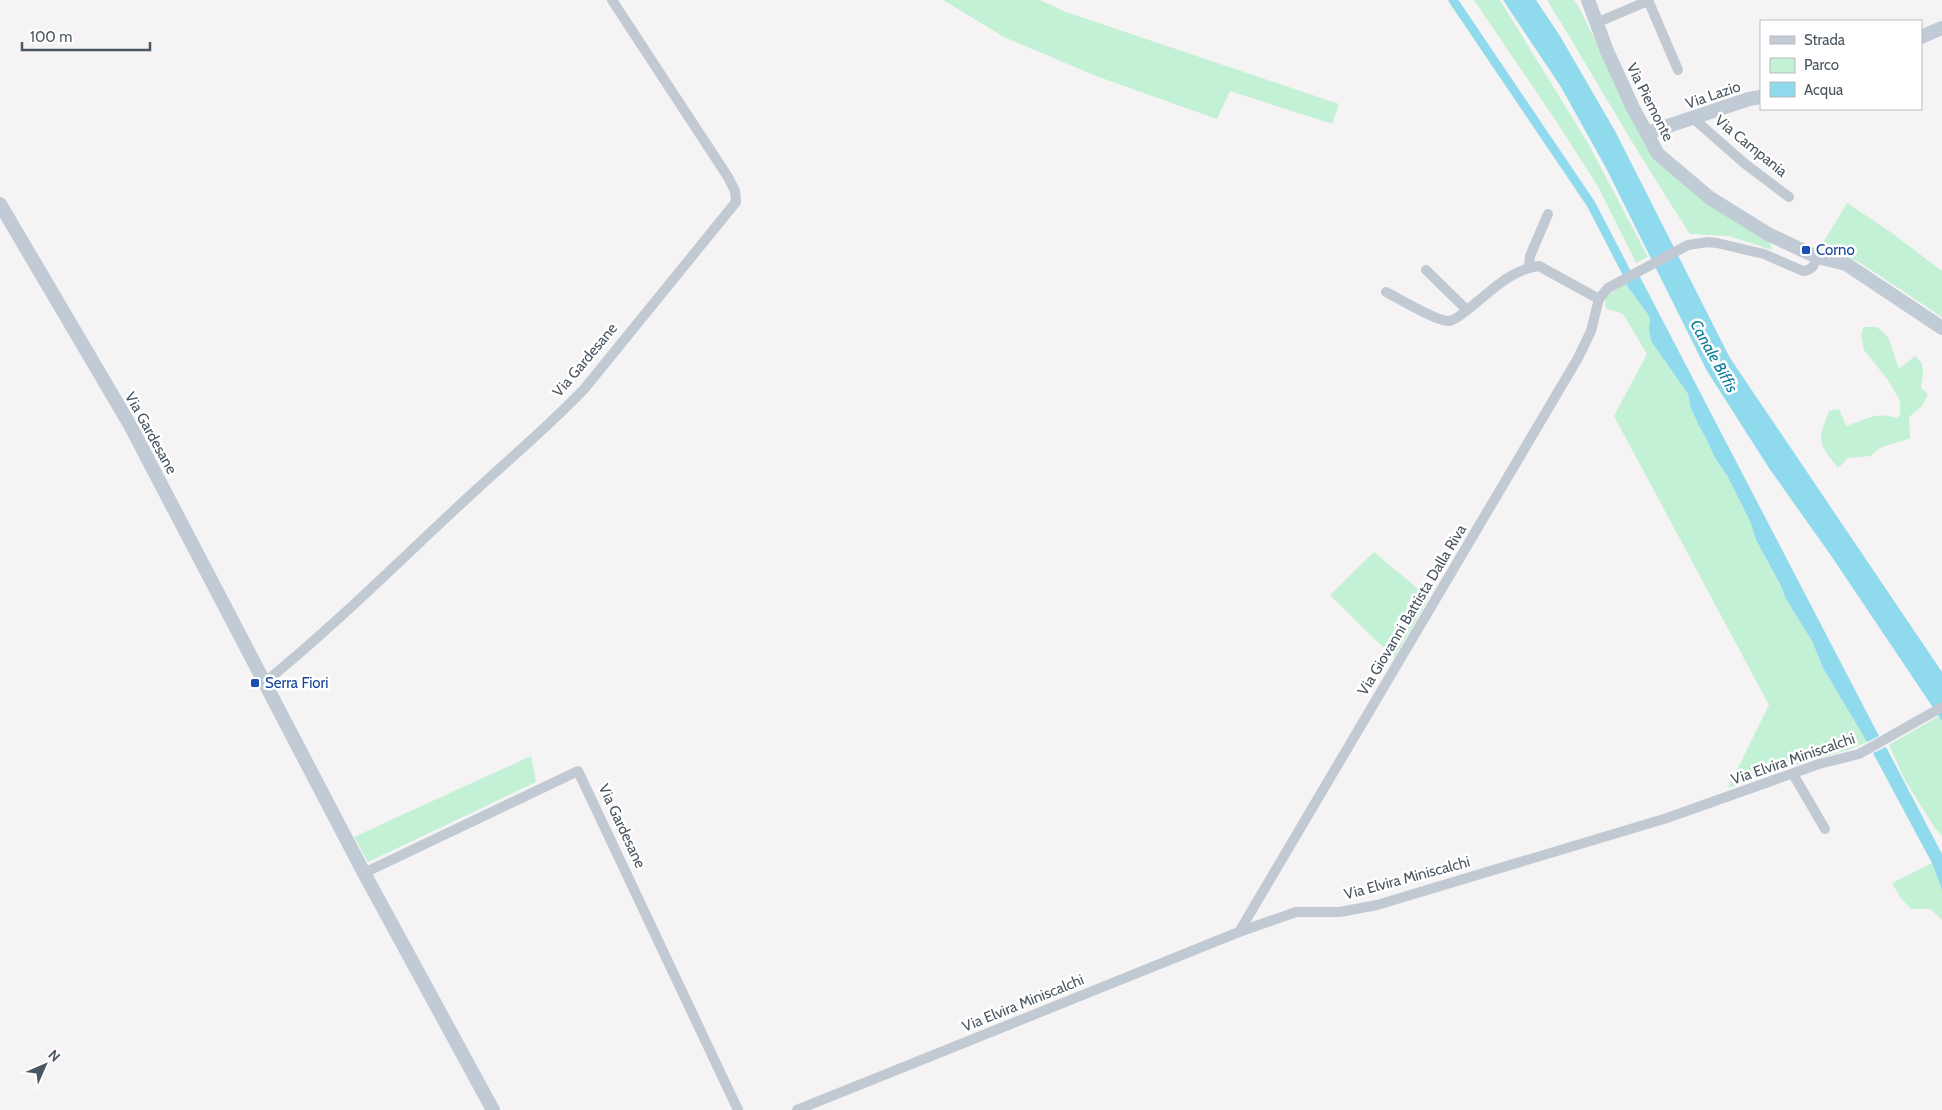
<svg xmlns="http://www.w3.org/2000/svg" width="1942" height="1110" font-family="Cabin,sans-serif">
<rect width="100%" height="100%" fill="#f5f3f3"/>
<!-- green -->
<g fill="#c3f1d5">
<polygon points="943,0 1040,0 1066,12 1339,104 1332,124 1230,91 1217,119 1096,76 1004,37"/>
<polygon points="1474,0 1500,0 1589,145 1648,257 1636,263 1597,185 1558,124"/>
<path d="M 1547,0 L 1574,0 L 1580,9 L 1630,112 L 1656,157 L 1769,237 L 1772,250 L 1729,236 L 1690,234 C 1640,158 1595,78 1547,0 Z"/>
<polygon points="1847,203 1892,233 1942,271 1942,317 1859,262 1820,248"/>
<polygon points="1625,283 1647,313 1650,319 1649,329 1651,341 1688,394 1690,406 1699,426 1707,440 1714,456 1728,476 1750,521 1756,540 1780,584 1786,599 1812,641 1823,668 1867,742 1848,750 1802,763 1728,788 1769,705 1614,416 1647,354 1623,314 1605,308 1606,297"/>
<path d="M 1864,327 L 1877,327 L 1888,337 L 1899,369 L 1915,356 L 1922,363 L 1923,374 L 1921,388 L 1928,394 L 1922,406 L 1909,417 L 1910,438 C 1895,445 1883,442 1871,456 L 1848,458 L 1838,468 C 1818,442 1817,442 1829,411 L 1839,409 L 1846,426 C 1866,420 1874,411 1897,418 L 1900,415 L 1900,401 L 1888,380 L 1864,350 L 1861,334 Z"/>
<polygon points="1374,552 1429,598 1394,658 1330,595"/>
<polygon points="1939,716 1942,721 1942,836 1935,828 1906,782 1889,745"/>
<polygon points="531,756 536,782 368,862 354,837"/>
<polygon points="1932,863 1942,890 1942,920 1931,909 1911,909 1900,897 1892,883"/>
</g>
<!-- water -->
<g fill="#90daee">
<polygon points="1503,0 1536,0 1560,36 1615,131 1730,358 1942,672 1942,721 1832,557 1769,468 1707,371 1606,168 1561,87"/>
<polygon points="1639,275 1879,736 1867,742 1823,668 1812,641 1786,599 1780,584 1756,540 1750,521 1728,477 1714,456 1707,440 1699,426 1690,406 1688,394 1651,341 1649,329 1650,319 1647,313 1625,283"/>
<polygon points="1886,747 1942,854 1942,890 1932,863 1873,753"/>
</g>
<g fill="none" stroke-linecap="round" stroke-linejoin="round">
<!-- canal -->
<polyline stroke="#90daee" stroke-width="9" points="1453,0 1591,204 1632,283"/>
<!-- street -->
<g stroke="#c1cad2" stroke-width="10">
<polyline points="1648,0 1678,70"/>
<polyline points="1596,23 1648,1"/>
<polyline points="1694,119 1744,163 1789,197"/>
<polyline points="1529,267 1530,256 1548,214"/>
<polyline points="1426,270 1467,310"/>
<path d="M 1386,292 C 1398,298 1438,322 1449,321 C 1457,320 1465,311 1471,307 C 1492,290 1512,269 1539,266 L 1599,299"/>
<path d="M 264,683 C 339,622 406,554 477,489 C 513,456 551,424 585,388 L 736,202 L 735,191 L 728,177 L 612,0"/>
<polyline points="1793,774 1825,829"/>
<polyline points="364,873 578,771 738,1110"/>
<path d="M 1239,932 L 1578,358 L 1591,331 L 1599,299 L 1608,288 L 1688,245 L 1708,242 L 1717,243 L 1764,254 L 1803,271 C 1813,270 1814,265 1817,257"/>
<polyline points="797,1110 1239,932 1296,912 1340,912 1377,905 1667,818 1819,764 1859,754 1942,707"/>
</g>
<!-- secondary -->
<g stroke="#c1cbd6" stroke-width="14">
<polyline points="1588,0 1607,51 1632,106 1658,154 1710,198 1768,234 1817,257 1846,264 1942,328"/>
<polyline points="1921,37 1942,28"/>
<polyline points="1647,133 1749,99 1761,97"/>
<polyline points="0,204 130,425 364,873 493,1110"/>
</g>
</g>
<!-- markers -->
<g fill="#1a4fb4" stroke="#fff" stroke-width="2">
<rect x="1801" y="245" width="10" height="10" rx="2.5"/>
<rect x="250" y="678" width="10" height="10" rx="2.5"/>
</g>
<g text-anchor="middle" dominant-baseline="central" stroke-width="5" stroke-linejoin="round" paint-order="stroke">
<!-- street labels -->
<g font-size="15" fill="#4a5661" stroke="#fff">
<text transform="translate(1713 95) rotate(-19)">Via Lazio</text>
<text transform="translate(1650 102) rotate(63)">Via Piemonte</text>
<text transform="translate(1751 146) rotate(39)">Via Campania</text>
<text transform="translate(585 360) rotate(-50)">Via Gardesane</text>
<text transform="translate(151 433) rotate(61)">Via Gardesane</text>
<text transform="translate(1412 610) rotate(-59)">Via Giovanni Battista Dalla Riva</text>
<text transform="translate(1793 759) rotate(-19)">Via Elvira Miniscalchi</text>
<text transform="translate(622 826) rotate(65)">Via Gardesane</text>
<text transform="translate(1407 878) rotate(-15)">Via Elvira Miniscalchi</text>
<text transform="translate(1023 1003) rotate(-22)">Via Elvira Miniscalchi</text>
</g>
<!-- transit labels -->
<g font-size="15" fill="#164399" stroke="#fff" text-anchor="start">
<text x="1816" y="250">Corno</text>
<text x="265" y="683">Serra Fiori</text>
</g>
<!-- water labels -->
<g font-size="16" font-style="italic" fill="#0c7c9b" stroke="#fff">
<text transform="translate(1714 356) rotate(61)">Canale Biffis</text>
</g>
</g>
<!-- legend -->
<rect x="1760" y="20" width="162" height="90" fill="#ffffff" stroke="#b7bbc0"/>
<rect x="1770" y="36" width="25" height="8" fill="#c1cbd6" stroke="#b7bbc0"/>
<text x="1804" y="45" font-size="15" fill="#4a5661">Strada</text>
<rect x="1770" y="58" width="25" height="15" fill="#c3f1d5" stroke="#b7bbc0"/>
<text x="1804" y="70" font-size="15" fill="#4a5661">Parco</text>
<rect x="1770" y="82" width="25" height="15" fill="#90daee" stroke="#b7bbc0"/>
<text x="1804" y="95" font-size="15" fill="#4a5661">Acqua</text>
<!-- north arrow -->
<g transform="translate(45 1065) rotate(45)" stroke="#ffffff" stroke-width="4" paint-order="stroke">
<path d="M0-4L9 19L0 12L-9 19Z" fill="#4a5661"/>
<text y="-8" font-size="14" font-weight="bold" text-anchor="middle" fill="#4a5661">N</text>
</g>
<!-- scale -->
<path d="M22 42v8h128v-8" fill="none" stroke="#4a5661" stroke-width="2.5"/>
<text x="30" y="42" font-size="15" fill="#4a5661" stroke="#ffffff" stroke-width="4" paint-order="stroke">100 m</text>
</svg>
